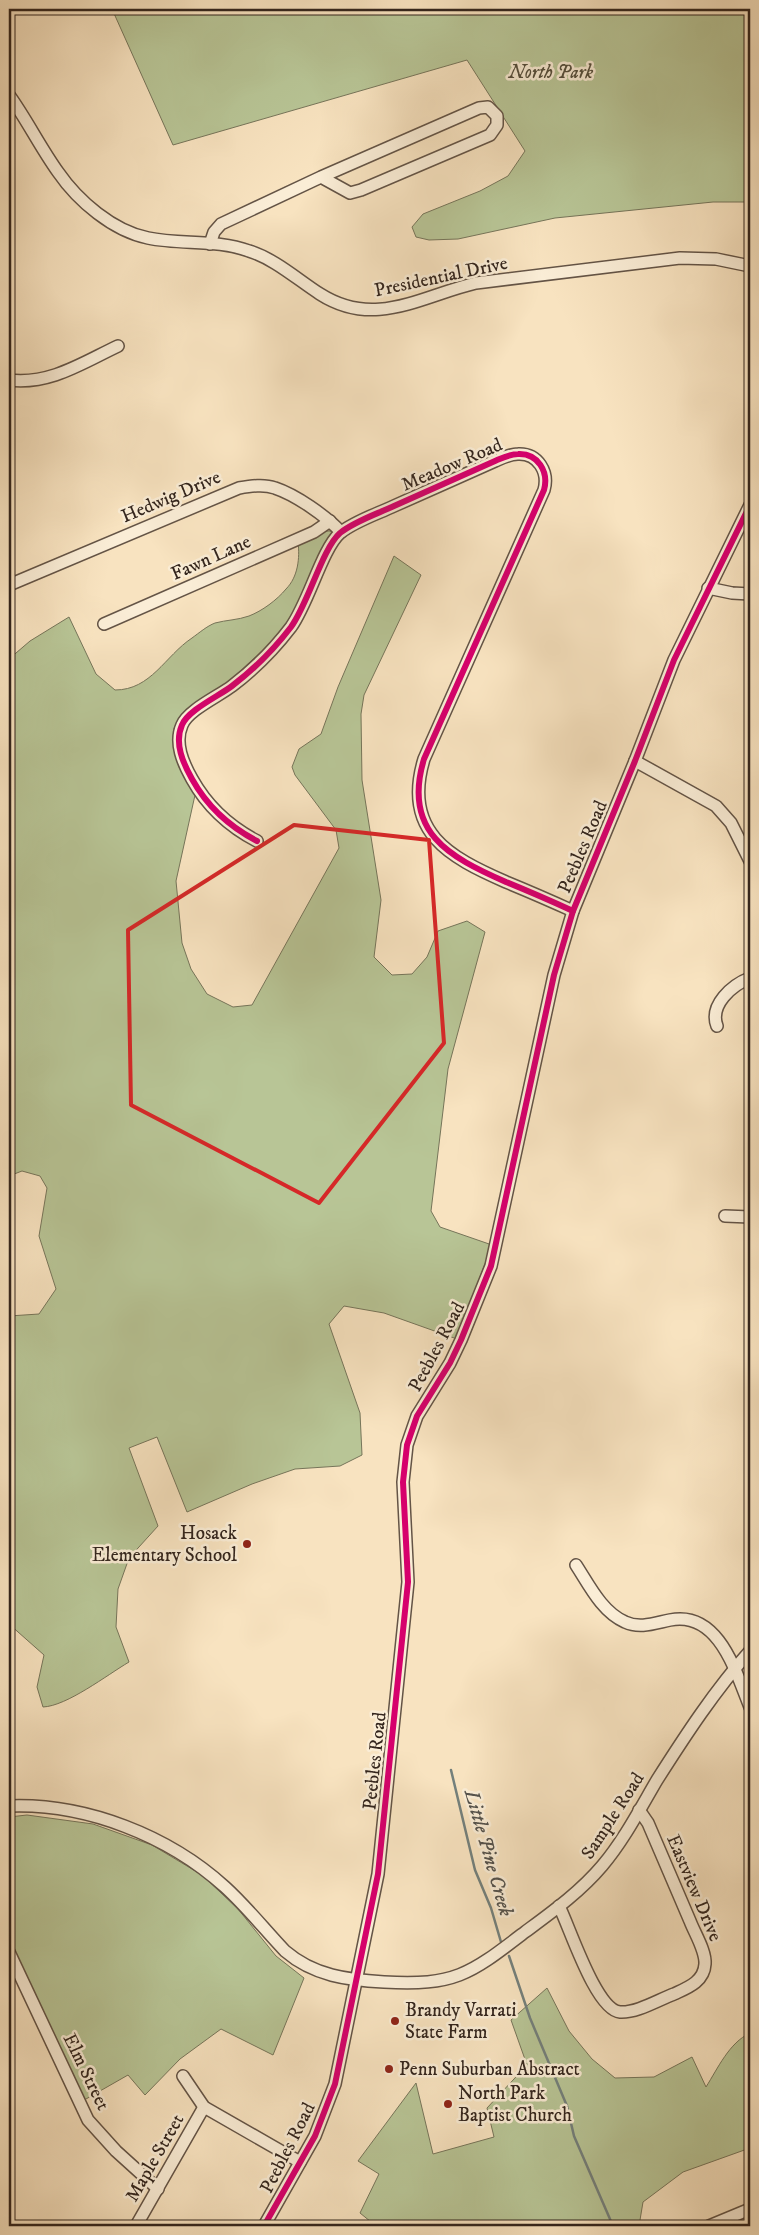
<svg xmlns="http://www.w3.org/2000/svg" width="759" height="2235" font-family="'IM FELL DW Pica',serif">
<rect width="100%" height="100%" fill="#f8e3c0"/>
<filter id="stains"><feTurbulence type="fractalNoise" baseFrequency=".004" numOctaves="4"/><feColorMatrix values="0 0 0 0 .2 0 0 0 0 .09 0 0 0 0 .02 0 0 0 .5 -.17"/></filter>
<radialGradient id="worn" r=".72"><stop offset=".6" stop-color="#630" stop-opacity="0"/><stop offset="1" stop-color="#630" stop-opacity=".3"/></radialGradient>
<!-- green -->
<g fill="#b8c596" stroke="#76755a">
<polygon points="112,9 750,9 750,202 713,202 555,218 458,239 429,240 416,237 412,227 423,214 480,191 508,176 525,151 467,60 173,145"/>
<path d="M 323,531 L 331,531 L 333,536 L 304,597 L 280,634 L 233,678 L 182,717 L 174,728 L 173,740 L 179,763 L 195,795 L 176,881 L 182,943 L 191,969 L 207,994 L 233,1007 L 252,1005 L 339,848 L 336,830 L 295,775 L 292,767 L 299,749 L 321,734 L 338,687 L 394,556 L 421,575 L 364,695 L 361,714 L 362,780 L 381,900 L 374,957 L 392,975 L 412,974 L 427,957 L 438,931 L 467,921 L 485,932 L 448,1069 L 431,1211 L 440,1227 L 492,1245 L 457,1339 L 384,1313 L 344,1306 L 329,1324 L 360,1413 L 362,1455 L 340,1466 L 295,1469 L 252,1484 L 187,1512 L 157,1437 L 129,1448 L 158,1526 L 129,1558 L 118,1589 L 116,1627 L 129,1662 C 107,1675 67,1706 43,1707 L 37,1687 L 44,1655 L 9,1624 L 9,1316 L 39,1314 L 56,1289 L 39,1236 L 47,1188 L 40,1176 L 22,1171 L 9,1176 L 9,659 L 30,641 L 69,617 L 96,674 L 115,690 C 151,690 165,656 192,638 C 199,633 207,626 215,623 C 226,620 238,620 249,616 C 262,611 277,600 286,589 C 298,577 300,558 298,542 Z"/>
<polygon points="27,1815 93,1824 152,1845 202,1875 238,1909 276,1956 304,1978 273,2055 221,2029 180,2059 145,2095 128,2075 79,2103 9,1952 9,1817"/>
<path d="M 547,1988 L 569,2031 L 592,2059 L 615,2078 L 654,2077 L 692,2057 L 706,2087 C 718,2068 729,2043 750,2033 L 750,2148 L 683,2172 L 643,2202 L 639,2226 L 376,2226 L 360,2213 L 379,2174 L 358,2161 L 416,2083 L 433,2154 L 494,2137 L 487,2108 L 527,2065 L 511,2020 Z"/>
</g>
<g fill="none" stroke-linecap="round" stroke-linejoin="round">
<!-- stream -->
<g stroke="#74807c" stroke-width="2.5">
<polyline points="451,1770 475,1870 491,1908 501,1942"/>
<polyline points="509,1956 530,2018 567,2106 574,2136 613,2226"/>
</g>
<defs>
<g id="minor">
<path d="M 9,95 C 27,120 40,147 58,172 C 78,201 113,231 148,238 C 181,245 217,239 249,251 C 275,259 298,280 320,294 C 375,329 421,296 476,283 L 680,258 L 716,259 L 750,266"/>
<polyline points="210,244 214,232 221,224 321,177 479,108 488,107 497,116 497,125 490,135 361,190 350,193 321,177"/>
<path d="M 9,380 C 50,385 82,363 118,346"/>
<path d="M 9,585 L 239,488 C 251,486 264,484 275,488 C 296,495 326,516 341,532"/>
<polyline points="708,588 732,593 750,594"/>
<polyline points="104,624 314,532 330,521"/>
<polyline points="635,761 716,806 731,823 750,861"/>
<path d="M 257,841 C 230,827 207,806 192,779 C 183,763 174,743 182,725 C 188,710 219,696 232,686 C 253,670 275,648 291,627 C 309,602 322,549 340,533 C 355,521 377,514 394,506 C 428,491 461,476 495,461 C 502,458 510,454 518,454 C 538,453 549,472 544,490 L 424,759 C 402,832 449,857 506,882 C 528,891 551,901 573,911"/>
<path d="M 717,1026 C 709,1005 732,985 750,978"/>
<polyline points="725,1216 750,1217"/>
<path d="M 576,1565 C 589,1585 602,1612 625,1622 C 640,1629 655,1623 670,1620 C 719,1610 736,1673 750,1707"/>
<path d="M 9,1806 C 86,1803 169,1836 225,1887 C 247,1907 265,1930 285,1951 C 314,1976 348,1980 384,1982 C 456,1986 470,1974 525,1932 C 552,1912 580,1892 602,1866 C 624,1840 640,1809 657,1780 C 685,1736 715,1690 750,1651"/>
<path d="M 559,1906 C 570,1928 596,2010 620,2012 C 637,2013 658,2000 674,1994 C 687,1988 704,1982 705,1964 C 706,1951 695,1934 690,1921 C 676,1888 662,1856 648,1823 L 639,1810"/>
<polyline points="9,1952 88,2120 116,2151 158,2189"/>
<polyline points="183,2076 204,2107 300,2162"/>
<polyline points="136,2226 204,2107"/>
<polyline points="264,2226 315,2136 335,2084 378,1874 408,1582 403,1482 407,1445 417,1416 450,1363 461,1340 491,1266 554,975 573,911 635,761 674,660 750,505"/>
<polyline points="709,2226 750,2209"/>
</g>
</defs>
<!-- minor casing -->
<use href="#minor" stroke="#645446" stroke-width="14"/>
<!-- minor -->
<use href="#minor" stroke="#faedd6" stroke-width="11"/>
<defs>
<g id="cycleway">
<path d="M 257,841 C 230,827 207,806 192,779 C 183,763 174,743 182,725 C 188,710 219,696 232,686 C 253,670 275,648 291,627 C 309,602 322,549 340,533 C 355,521 377,514 394,506 C 428,491 461,476 495,461 C 502,458 510,454 518,454 C 538,453 549,472 544,490 L 424,759 C 402,832 449,857 506,882 C 528,891 551,901 573,911"/>
<polyline points="264,2226 315,2136 335,2084 378,1874 408,1582 403,1482 407,1445 417,1416 450,1363 461,1340 491,1266 554,975 573,911 635,761 674,660 750,505"/>
</g>
</defs>
<!-- cycleway casing -->
<use href="#cycleway" stroke="#faedd6" stroke-width="9"/>
<!-- cycleway -->
<use href="#cycleway" stroke="#d6006c" stroke-width="6"/>
</g>
<!-- marked area -->
<path fill="none" stroke="#d62828" stroke-width="4" stroke-linejoin="round" d="M 294,825 L 429,840 L 444,1043 L 319,1203 L 131,1105 L 128,930 Z"/>
<!-- markers -->
<g fill="#8f2418" stroke="#faedd6" stroke-width="2">
<circle cx="247" cy="1544" r="5"/>
<circle cx="395" cy="2021" r="5"/>
<circle cx="389" cy="2069" r="5"/>
<circle cx="448" cy="2104" r="5"/>
</g>
<g text-anchor="middle" dominant-baseline="central" stroke-width="5" stroke-linejoin="round" paint-order="stroke">
<!-- park labels -->
<g font-size="19" font-style="italic" fill="#544d3b" stroke="#faedd6">
<text x="551" y="72">North Park</text>
</g>
<!-- street labels -->
<g font-size="19" fill="#33251d" stroke="#faedd6">
<text transform="translate(441 277) rotate(-12)">Presidential Drive</text>
<text transform="translate(452 465) rotate(-23)">Meadow Road</text>
<text transform="translate(171 497) rotate(-23)">Hedwig Drive</text>
<text transform="translate(211 558) rotate(-24)">Fawn Lane</text>
<text transform="translate(583 847) rotate(-67)">Peebles Road</text>
<text transform="translate(437 1347) rotate(-62)">Peebles Road</text>
<text transform="translate(375 1761) rotate(-84)">Peebles Road</text>
<text transform="translate(613 1816) rotate(-57)">Sample Road</text>
<text transform="translate(694 1888) rotate(67)">Eastview Drive</text>
<text transform="translate(86 2072) rotate(64)">Elm Street</text>
<text transform="translate(288 2148) rotate(-63)">Peebles Road</text>
<text transform="translate(155 2158) rotate(-60)">Maple Street</text>
</g>
<!-- poi labels -->
<g font-size="19" fill="#33251d" stroke="#faedd6" text-anchor="start">
<text x="237" y="1533" text-anchor="end">Hosack<tspan x="237" dy="22">Elementary School</tspan></text>
<text x="405" y="2010">Brandy Varrati<tspan x="405" dy="22">State Farm</tspan></text>
<text x="399" y="2069">Penn Suburban Abstract</text>
<text x="458" y="2093">North Park<tspan x="458" dy="22">Baptist Church</tspan></text>
</g>
<!-- water labels -->
<g font-size="20" font-style="italic" fill="#54524c" stroke="#faedd6">
<text transform="translate(488 1853) rotate(74)">Little Pine Creek</text>
</g>
</g>
<!-- margin -->
<rect width="759" height="2235" fill="none" stroke="#f8e3c0" stroke-width="30"/>
<rect x="10" y="10" width="739" height="2215" fill="none" stroke="#33251d" stroke-width="2.5"/>
<rect x="15" y="15" width="729" height="2205" fill="none" stroke="#33251d"/>
<rect width="100%" height="100%" filter="url(#stains)"/>
<rect width="100%" height="100%" fill="url(#worn)"/>
</svg>
